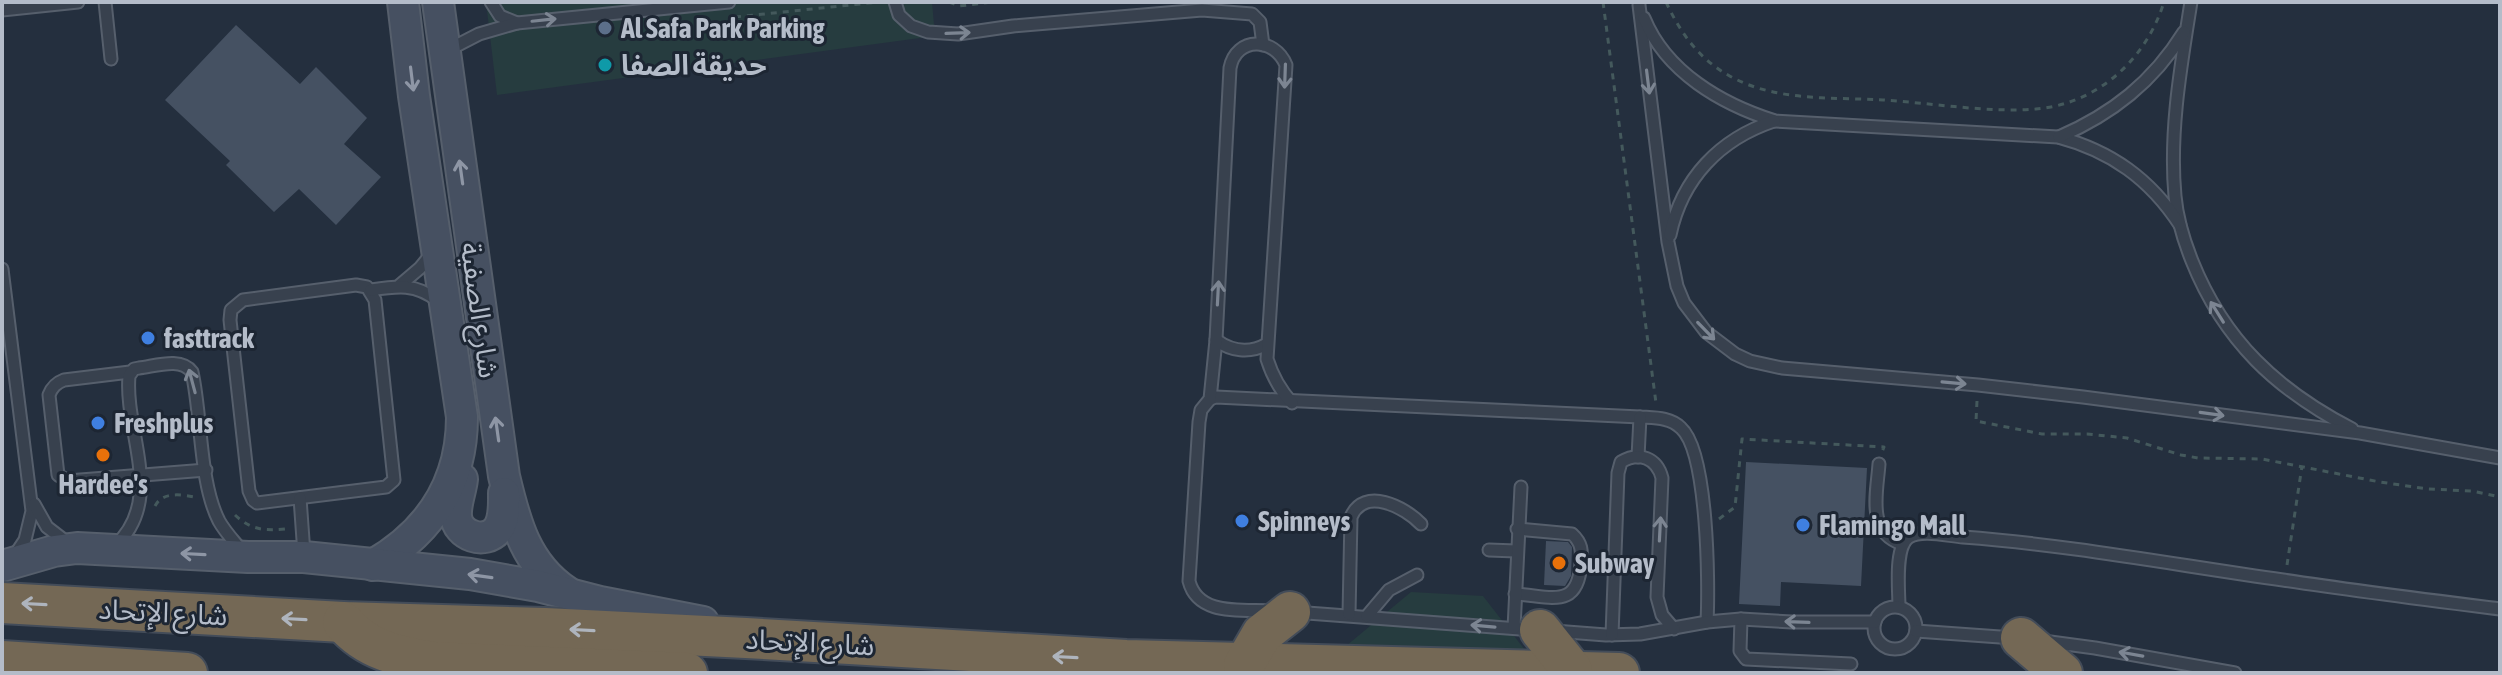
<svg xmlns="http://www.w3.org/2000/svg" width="2502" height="675" font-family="'Asap Condensed','Noto Sans Arabic',sans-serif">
<rect width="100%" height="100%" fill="#242f3e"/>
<!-- green -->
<g fill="#263c3f">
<polygon points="486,2 932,2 935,36 497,95"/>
<polygon points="1411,592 1483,596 1532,659 1340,651"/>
</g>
<!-- building -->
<g fill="#455162">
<polygon points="236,25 300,84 316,67 367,118 344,144 381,177 336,225 299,189 274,212 226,165 230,161 165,100"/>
<polygon points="1746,462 1867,468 1861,586 1781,582 1780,606 1739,604"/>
<polygon points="1546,541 1568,542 1572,547 1571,576 1565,586 1544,585"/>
</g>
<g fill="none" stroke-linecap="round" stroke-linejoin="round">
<defs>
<g id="lane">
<polyline points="105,2 111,59"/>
<polyline points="491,2 500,16 517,23"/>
<polyline points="895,2 899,15 911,26 928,32 958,34 1013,26 1202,10 1252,14 1260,22 1263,45"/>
<path d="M 2191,2 C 2181,65 2169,132 2175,196 C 2177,219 2184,241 2192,261 C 2224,341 2277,390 2352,429"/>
<polyline points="1639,5 1668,242 1677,286 1684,303 1706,332 1735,354 1750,361 1782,368 1978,385 2083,397 2360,433 2500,458"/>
<polyline points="2,10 78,2"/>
<path d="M 1644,18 C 1666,72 1721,104 1775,121 L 2058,137 C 2111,151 2150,179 2180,225"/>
<polyline points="448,50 479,34 517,23 729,2"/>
<path d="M 2059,137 C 2112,114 2153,82 2184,32"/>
<path d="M 1670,235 C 1682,178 1720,139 1774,121"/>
<polyline points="2,269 32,511 25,540 15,555"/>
<polygon points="356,285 367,287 375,300 394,480 386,487 257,503 253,500 249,491 230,320 231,310 243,300"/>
<polyline points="400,285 420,268 433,252"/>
<path d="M 371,290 C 397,286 416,283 438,301"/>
<path d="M 1216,340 C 1231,351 1249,354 1267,344"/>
<path d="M 130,372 L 64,380 C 56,383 52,387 49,395 L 58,475 L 68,481 L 206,470"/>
<path d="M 1210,399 L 1216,397 L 1640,417 C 1654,418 1670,417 1681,428 C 1708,452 1709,584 1707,622"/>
<polyline points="1638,457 1640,417"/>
<path d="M 1879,464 C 1877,493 1866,532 1902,544"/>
<polyline points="300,498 304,554"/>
<polyline points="34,504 47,527 69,544"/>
<path d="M 115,546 C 166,499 124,432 129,376 L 134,369 L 139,368 C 156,366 181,357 192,372 C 202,417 199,482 219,521 C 225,532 234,541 242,551"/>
<polyline points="1489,550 1516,551"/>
<path d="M 1515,594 C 1551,596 1578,610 1581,563 C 1582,551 1582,543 1572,534 L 1517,529"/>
<path d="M 1899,607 C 1899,590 1894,547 1909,537 C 1922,529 1948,536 1963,537 C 2070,545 2176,565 2283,580 C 2355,591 2428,600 2500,609"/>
<circle cx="1895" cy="628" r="21"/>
<path d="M 1273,611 C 1243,609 1198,617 1189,581 L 1199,422 L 1201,410 L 1210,399 L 1216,340 L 1230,68 C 1236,36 1275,37 1286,65 L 1267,359 C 1272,375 1280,390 1292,403"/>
<polyline points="1294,612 1532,630"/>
<path d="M 1349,614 L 1351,517 C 1364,486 1405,507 1421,524"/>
<polyline points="1367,616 1389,590 1417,575"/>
<polyline points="1741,619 1740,651 1746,659 1851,664"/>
<polyline points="1514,628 1521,487"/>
<polyline points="1554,631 1606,635 1640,634 1707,622 1741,619 1792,622 1875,622"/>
<polyline points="1916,631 2014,638"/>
<path d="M 1612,635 L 1618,473 L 1621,462 C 1639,451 1657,458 1662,478 L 1657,597 L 1662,615 L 1674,629"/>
<polyline points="2043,641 2095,648 2235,673"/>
</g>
<g id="secondary">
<path d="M 438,2 L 504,476 C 515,523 526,565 567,592"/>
<path d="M 462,479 C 461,490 455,504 456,516 C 457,535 485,546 498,529 C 505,519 504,504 504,493"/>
<path d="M 373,565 C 430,532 462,484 462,417 L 414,96 L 403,2"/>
<polyline points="2,566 54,551 77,548 248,557 304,557 470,574 538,586 600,602 703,622"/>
</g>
<g id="highway">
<polyline points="2,603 343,622 545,628 746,638 1126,660 1619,673"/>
<path d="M 343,622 C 368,651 398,656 434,662 L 687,673"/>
<polyline points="1540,630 1572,670"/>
<polyline points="2021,638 2062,673"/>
<polyline points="2,661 187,673"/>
<polyline points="1244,665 1262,634 1290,612"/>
</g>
</defs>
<!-- lane casing -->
<use href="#lane" stroke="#565f6c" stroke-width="15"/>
<!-- secondary casing -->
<use href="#secondary" stroke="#565f6c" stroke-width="34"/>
<!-- highway casing -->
<use href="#highway" stroke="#434c59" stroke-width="44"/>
<!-- path -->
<g stroke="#44595c" stroke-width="3" stroke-dasharray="6 6" stroke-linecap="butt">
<polyline points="949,2 959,6 993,2"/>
<polyline points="1603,2 1656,403"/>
<path d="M 1666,2 C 1680,32 1698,58 1728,75 C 1774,102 1832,97 1883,100 C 1931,103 1989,113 2036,109 C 2097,104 2146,60 2164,2"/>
<polyline points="735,17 879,2"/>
<polyline points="1977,401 1976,421 2042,434 2087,434 2127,438 2181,455 2198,458 2262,459 2380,482 2428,489 2472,491 2500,497"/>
<path d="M 155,506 C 162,492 180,494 194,497"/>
<path d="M 235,515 C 251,530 264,531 286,529"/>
<polyline points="1719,519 1735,507 1742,439 1884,447 1882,452"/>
<polyline points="2287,565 2302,466"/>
</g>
<!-- lane -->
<use href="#lane" stroke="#38414e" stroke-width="11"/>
<!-- secondary -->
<use href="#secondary" stroke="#465061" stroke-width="30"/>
<!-- highway -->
<use href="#highway" stroke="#746855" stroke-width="40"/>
</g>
<!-- one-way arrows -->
<defs><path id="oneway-shaft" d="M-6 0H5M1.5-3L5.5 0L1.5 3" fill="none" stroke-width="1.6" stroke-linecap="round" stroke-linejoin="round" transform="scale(2)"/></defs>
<g stroke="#7c8592">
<use href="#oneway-shaft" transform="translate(544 20) rotate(-6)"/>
<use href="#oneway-shaft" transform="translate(958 33) rotate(-2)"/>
<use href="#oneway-shaft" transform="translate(1285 76) rotate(92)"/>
<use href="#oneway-shaft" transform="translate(1648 82) rotate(83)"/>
<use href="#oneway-shaft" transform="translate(1218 293) rotate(-87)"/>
<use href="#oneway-shaft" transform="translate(2217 312) rotate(-122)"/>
<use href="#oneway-shaft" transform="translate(1706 331) rotate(46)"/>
<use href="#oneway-shaft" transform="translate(192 381) rotate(-105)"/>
<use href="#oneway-shaft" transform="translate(1954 383) rotate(5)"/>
<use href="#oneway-shaft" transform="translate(2212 414) rotate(8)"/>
<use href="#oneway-shaft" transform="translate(1660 529) rotate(-87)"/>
<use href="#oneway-shaft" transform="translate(1797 622) rotate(-178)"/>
<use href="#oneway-shaft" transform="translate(1483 626) rotate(-175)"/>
<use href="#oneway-shaft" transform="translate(2131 654) rotate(-170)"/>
</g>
<g stroke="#8e96a5">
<use href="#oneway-shaft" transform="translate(412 79) rotate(83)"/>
<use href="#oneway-shaft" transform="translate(461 172) rotate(-98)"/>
<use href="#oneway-shaft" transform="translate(497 429) rotate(-98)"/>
<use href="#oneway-shaft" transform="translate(193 554) rotate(-177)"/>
<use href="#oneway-shaft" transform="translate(480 576) rotate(-172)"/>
</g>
<g stroke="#aeb4bd">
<use href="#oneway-shaft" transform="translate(34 604) rotate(-177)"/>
<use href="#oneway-shaft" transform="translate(294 619) rotate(-177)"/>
<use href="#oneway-shaft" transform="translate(582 630) rotate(-177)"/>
<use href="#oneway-shaft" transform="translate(1065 657) rotate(-177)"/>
</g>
<!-- markers -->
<circle fill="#5c6f8a" stroke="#1d2633" stroke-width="3" cx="605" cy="28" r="8"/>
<circle fill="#0f9aa8" stroke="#1d2633" stroke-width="3" cx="605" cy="65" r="8"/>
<g fill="#3f7fe0" stroke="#1d2633" stroke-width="3">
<circle cx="148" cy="338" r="8"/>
<circle cx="98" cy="423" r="8"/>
<circle cx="1242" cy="521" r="8"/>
<circle cx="1803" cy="525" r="8"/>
</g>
<g fill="#e8710a" stroke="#1d2633" stroke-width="3">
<circle cx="103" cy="455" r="8"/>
<circle cx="1559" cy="563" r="8"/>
</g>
<g text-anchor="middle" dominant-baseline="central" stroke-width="6" stroke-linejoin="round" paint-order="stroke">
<!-- poi labels -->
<g font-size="28" font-weight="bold" fill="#b4bcc9" stroke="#1d2633" text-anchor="start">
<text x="621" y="28">Al Safa Park Parking</text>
<text x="621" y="65">حديقة الصفا</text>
<text x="164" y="338">fasttrack</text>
<text x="114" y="423">Freshplus</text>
<text x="103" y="484" text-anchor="middle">Hardee's</text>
<text x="1258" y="521">Spinneys</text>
<text x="1819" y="525">Flamingo Mall</text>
<text x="1575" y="563">Subway</text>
</g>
<!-- street labels -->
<g font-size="28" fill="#b4bcc9" stroke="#1d2633">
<text transform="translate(480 310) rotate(82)">شارع الصفية</text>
<text transform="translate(163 612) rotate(3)">شارع الإتحاد</text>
<text transform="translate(810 642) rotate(3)">شارع الإتحاد</text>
</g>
</g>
<!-- border -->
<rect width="2502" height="675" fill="none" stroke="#b4bcc9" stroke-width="8"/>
</svg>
